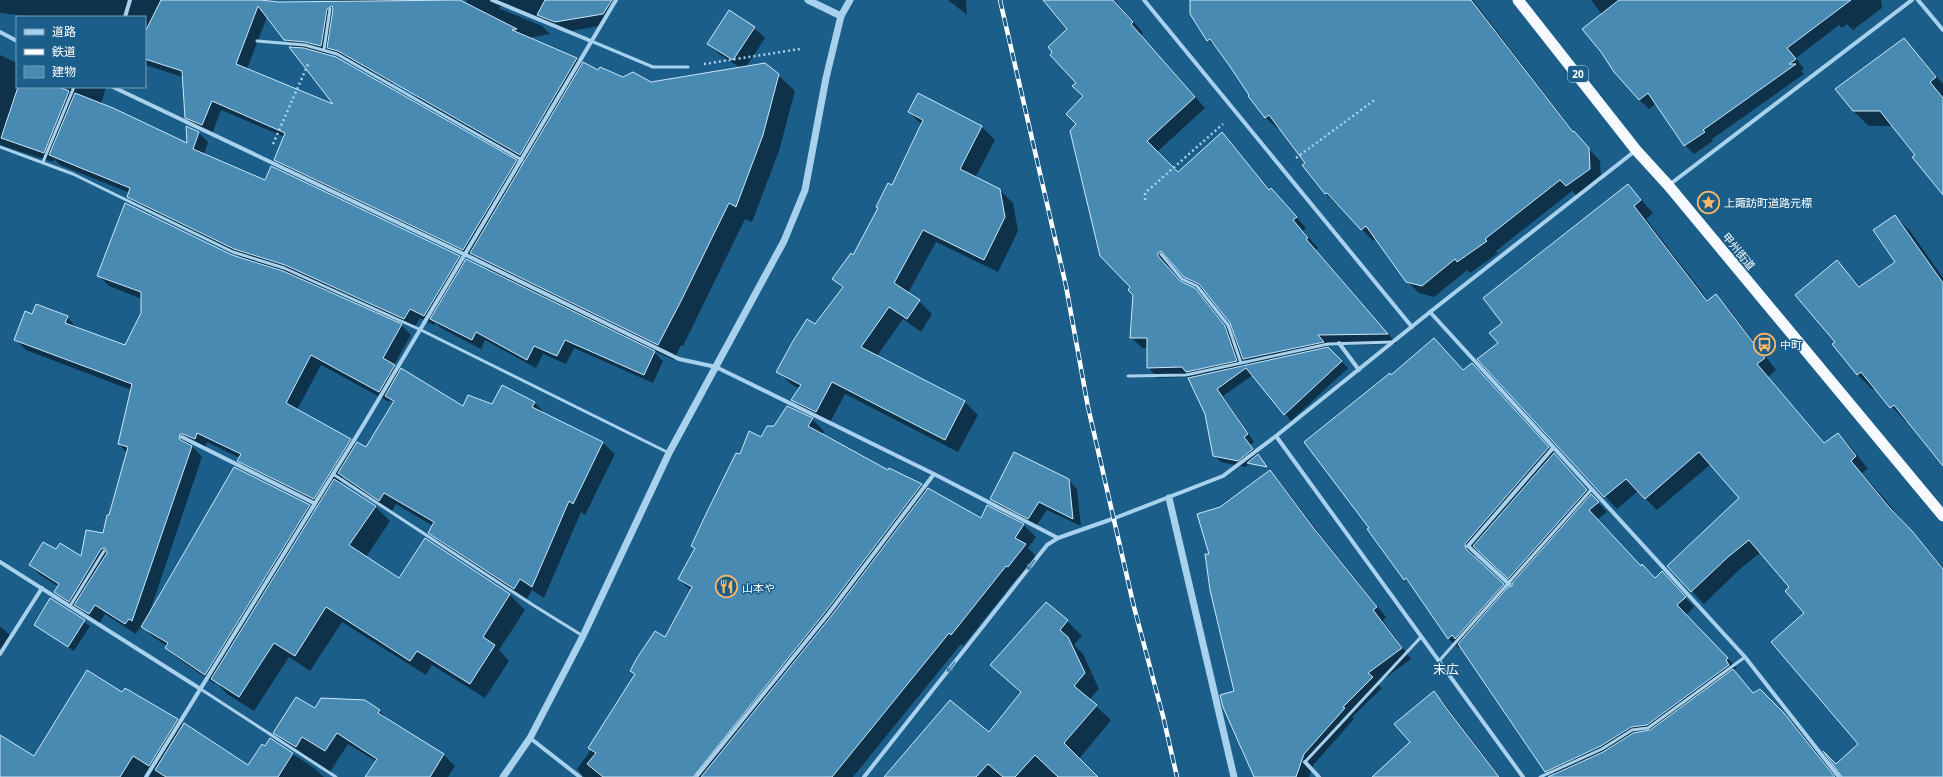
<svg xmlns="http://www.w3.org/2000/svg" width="1943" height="777" font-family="'Noto Sans','Noto Sans JP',sans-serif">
<rect width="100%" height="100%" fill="#1c5e8a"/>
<!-- shadow -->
<g fill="#0007" fill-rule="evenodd">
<path d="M 0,0 L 254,0 L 279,3 L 346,0 L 434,0 L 392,85 L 349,61 L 338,57 L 331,51 L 331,56 L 516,161 L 522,167 L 525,162 L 421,102 L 412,93 L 467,0 L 613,0 L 599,26 L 566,32 L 503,6 L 498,8 L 542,26 L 550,34 L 528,38 L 577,59 L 583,65 L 599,71 L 651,83 L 741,68 L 719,54 L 708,43 L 730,12 L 754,28 L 765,38 L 746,67 L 778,75 L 795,91 L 779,151 L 752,222 L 745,219 L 683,346 L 681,345 L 674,360 L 652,350 L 663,361 L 653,383 L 574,348 L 566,364 L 543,354 L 536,368 L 485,340 L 481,349 L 441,328 L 435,323 L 434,325 L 420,318 L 414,328 L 284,271 L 401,325 L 411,335 L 394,365 L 400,372 L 464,407 L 535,403 L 546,415 L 603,443 L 615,454 L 585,515 L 581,512 L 544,598 L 532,590 L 526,600 L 441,544 L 429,532 L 433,526 L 396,504 L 391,512 L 351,485 L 343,477 L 340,483 L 375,506 L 390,521 L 366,557 L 400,579 L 425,539 L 510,595 L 525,610 L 499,650 L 509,661 L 485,698 L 432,665 L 426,675 L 342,622 L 310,671 L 289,657 L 254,711 L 227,694 L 216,682 L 215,684 L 176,657 L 166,648 L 167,646 L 152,636 L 143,627 L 142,630 L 139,628 L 136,634 L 105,614 L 99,624 L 80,610 L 80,611 L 65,602 L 55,592 L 59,587 L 40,575 L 30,565 L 56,551 L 82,558 L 104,534 L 127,453 L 119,444 L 131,390 L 26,350 L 16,340 L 33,315 L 67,317 L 77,328 L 126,346 L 142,313 L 142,299 L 109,286 L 99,276 L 231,256 L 245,259 L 138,206 L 128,197 L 130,193 L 60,165 L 54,159 L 53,162 L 0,145 L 0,55 L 17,63 L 17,87 L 106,87 L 101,104 L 188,144 L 187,127 L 199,133 L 208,142 L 204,155 L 265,182 L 459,257 L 465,263 L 489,271 L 475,256 L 473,259 L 285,169 L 275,159 L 285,137 L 221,110 L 212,134 L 196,127 L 186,117 L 183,77 L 145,65 L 145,17 L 35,17 L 0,13 ZM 267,17 L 293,48 L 336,107 L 247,69 ZM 321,365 L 389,402 L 390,400 L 394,403 L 367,449 L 356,446 L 350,440 L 297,410 ZM 207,442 L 240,458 L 238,460 L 248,471 L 319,506 L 315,512 L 309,506 L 148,617 L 202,457 L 190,444 L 194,443 L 205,449 Z"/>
<polygon points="948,0 966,0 967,15"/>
<path d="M 1044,0 L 1115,0 L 1143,33 L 1141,35 L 1205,108 L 1157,152 L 1178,173 L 1222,134 L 1270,190 L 1281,200 L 1306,228 L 1303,231 L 1318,248 L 1316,250 L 1397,344 L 1326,345 L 1348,368 L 1291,421 L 1253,375 L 1223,396 L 1254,442 L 1250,445 L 1260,456 L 1245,467 L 1221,462 L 1214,455 L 1206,414 L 1188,377 L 1158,378 L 1148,367 L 1148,348 L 1142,348 L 1131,337 L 1134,295 L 1077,125 L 1084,97 L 1077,83 L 1068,29 ZM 1171,261 L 1195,287 L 1207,292 L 1231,323 L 1237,340 L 1205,300 L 1194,289 L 1182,283 L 1169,267 L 1168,263 ZM 1242,357 L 1250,365 L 1245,366 Z"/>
<polygon points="1191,0 1473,0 1574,132 1600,161 1601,181 1578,197 1572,191 1496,251 1498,253 1470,273 1467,270 1434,297 1419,293 1407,281 1376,238 1373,241 1339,204 1337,205 1326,194 1303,165 1306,163 1279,128 1278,129 1266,118 1249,96 1251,95 1220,51 1208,40"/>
<polygon points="1591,0 1881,0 1882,8 1853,30 1847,24 1842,28 1839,25 1796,58 1804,69 1801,71 1804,74 1712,139 1713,141 1694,154 1685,145 1656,103 1649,109 1639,100 1603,16"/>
<polygon points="1904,39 1943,84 1943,193 1893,126 1869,126 1853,111"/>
<polygon points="918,94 982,127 995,140 975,178 999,189 1013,203 1018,231 998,272 936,242 908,293 919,301 932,314 921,332 903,319 877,356 965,402 978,415 958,452 845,394 829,424 806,413 793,400 800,389 791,384 778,371 843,289 833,279 854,256 879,209 877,207 892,186 922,125 909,112"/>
<polygon points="1628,185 1653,213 1646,219 1709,301 1716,296 1728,308 1776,370 1768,377 1825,444 1838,434 1850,446 1868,469 1862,473 1943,567 1943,777 1843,777 1836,765 1859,745 1805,614 1790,587 1761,552 1740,569 1704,604 1668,566 1741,498 1711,464 1657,510 1638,491 1617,509 1479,359 1499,343 1503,323"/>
<polygon points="1895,216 1910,231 1943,278 1943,464 1908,421 1906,422 1875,388 1873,390 1858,375 1833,344 1836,342 1837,261 1861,287 1896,262"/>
<path d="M 1463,371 L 1482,374 L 1607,512 L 1597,520 L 1641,567 L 1655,579 L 1671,582 L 1694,607 L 1686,615 L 1737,668 L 1734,670 L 1737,675 L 1754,694 L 1760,690 L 1796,726 L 1836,777 L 1555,777 L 1554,773 L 1550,773 L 1540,763 L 1461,646 L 1459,648 L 1449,639 L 1415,589 L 1405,579 L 1368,529 L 1370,528 L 1391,376 ZM 1478,550 L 1513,583 L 1513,587 L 1508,590 L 1475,559 L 1475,554 Z"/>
<polygon points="812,419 824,431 822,435 888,472 890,469 921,485 927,491 981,520 988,507 1024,525 1036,537 1028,548 1037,557 1021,578 1018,577 963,646 961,644 853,777 584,777 577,769 591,750 635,675 631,671 665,639 691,591 679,579 696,549 692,546 741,456 775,427"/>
<polygon points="1269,471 1279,481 1325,541 1386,617 1383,621 1411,659 1377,684 1382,688 1352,717 1354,719 1314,764 1309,777 1256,777 1236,692 1210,554 1221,508"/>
<polygon points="1068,480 1077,489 1081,526 1047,510 1036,526 1000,507 992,499"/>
<polygon points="51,599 90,626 74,651 35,625"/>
<polygon points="1067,621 1082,636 1074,645 1083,654 1099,689 1089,700 1111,720 1079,759 1097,777 885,777 989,733 1021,693 992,665"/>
<polygon points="0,626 13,638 0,657"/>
<polygon points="1434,693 1444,703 1500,777 1385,777 1411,742"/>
<polygon points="123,694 177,720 183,725 248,767 270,739 314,768 324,777 0,777 0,736 34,758"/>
<polygon points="315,710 379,710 390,722 444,755 455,766 448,777 366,777 376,761 348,744 330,772 286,744 274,732"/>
</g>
<!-- building -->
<g fill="#498ab3" stroke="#cce8f9">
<polygon points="161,0 260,0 279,2 460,0 517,29 512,30 577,58 520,155 338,51 327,48 333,9 332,6 327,9 321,46 305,42 284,40 258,6 236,64 333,104 289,47 304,48 336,57 517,160 463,250 274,160 285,133 212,101 202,125 185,118 182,71 145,59 145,32"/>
<polygon points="545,0 612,0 603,14 555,22 537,15"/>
<polygon points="1043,0 1113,0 1133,22 1131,24 1195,97 1147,141 1178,172 1222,132 1269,190 1271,188 1297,217 1293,220 1308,238 1306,239 1388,334 1318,335 1324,342 1243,359 1230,323 1199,284 1184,277 1161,251 1158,253 1158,256 1180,281 1195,288 1225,326 1237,361 1186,372 1182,367 1147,368 1147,338 1130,338 1133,295 1128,290 1130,287 1100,256 1070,131 1076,124 1066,114 1083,96 1072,86 1076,83 1050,55 1052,52 1048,47 1067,29"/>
<polygon points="1190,0 1471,0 1573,132 1574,131 1589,148 1590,169 1566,186 1560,180 1485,239 1487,241 1457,262 1455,259 1422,286 1406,282 1366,226 1361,230 1327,193 1325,194 1302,165 1305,163 1269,115 1265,118 1248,96 1249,95 1229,65 1210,39 1207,41 1190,14"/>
<polygon points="1619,0 1851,0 1787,48 1796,59 1789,64 1796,64 1703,130 1705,132 1684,146 1648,93 1639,100 1614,72 1601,52 1582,29"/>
<polygon points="729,10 755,27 733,60 707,44"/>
<polygon points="1904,38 1936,77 1930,82 1943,98 1943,195 1912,157 1915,155 1880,111 1853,111 1835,89"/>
<polygon points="583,62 598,70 600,67 623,77 633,72 651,82 765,63 779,74 763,135 736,207 729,203 681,301 658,345 470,253"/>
<polygon points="18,87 59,87 69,91 44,153 1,138"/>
<polygon points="75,93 113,108 187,143 186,126 199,132 193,149 265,180 271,166 460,256 424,316 410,309 404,319 285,265 234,249 127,197 130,188 49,155"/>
<polygon points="918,93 982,126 960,169 1000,189 1005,217 984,260 923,230 894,283 920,300 907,319 889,307 861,347 965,401 945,440 832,382 816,412 791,400 801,385 776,372 793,341 807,319 815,324 843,287 832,279 851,253 853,255 878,208 876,207 888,183 892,185 923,120 908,112"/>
<polygon points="1628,184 1641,200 1634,206 1707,301 1716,294 1765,358 1757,364 1824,443 1838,433 1856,456 1851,461 1888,506 1912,531 1943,569 1943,777 1842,777 1823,751 1836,764 1858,744 1771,642 1804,613 1785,591 1789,587 1749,540 1728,557 1691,592 1667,566 1739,498 1699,452 1645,499 1626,479 1604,497 1477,359 1498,343 1489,333 1502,323 1483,298"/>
<polygon points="125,203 232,255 283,271 402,324 383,358 395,365 379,392 311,355 286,403 351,439 314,499 237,461 241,454 197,433 195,439 183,434 180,434 179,439 192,446 132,621 129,619 125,624 95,605 89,614 74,605 107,553 105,548 101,549 69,602 54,592 59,584 29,565 43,542 56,549 60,543 81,556 86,530 103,533 107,515 109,515 128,447 118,444 132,384 14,340 25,311 32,314 36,304 68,316 65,323 125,345 141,313 141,292 97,276"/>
<polygon points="1895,215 1943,283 1943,466 1894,405 1890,408 1861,372 1857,375 1832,344 1835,342 1795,295 1837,260 1859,287 1895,262 1873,230"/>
<polygon points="466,259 655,351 644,375 565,340 557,356 534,346 527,360 476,332 472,340 430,319"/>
<polygon points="1434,338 1463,370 1472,363 1549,447 1465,544 1466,549 1504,584 1455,639 1452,635 1448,639 1406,578 1404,580 1367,529 1369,528 1304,442 1390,373 1391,375"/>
<polygon points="1328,347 1342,361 1284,415 1246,368 1217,389 1248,434 1244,437 1253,449 1238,461 1213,456 1205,414 1188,378"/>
<polygon points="401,368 463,406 468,395 492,404 502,385 535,402 532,407 603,442 573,504 569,501 532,587 520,579 514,589 428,533 434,522 384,493 379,501 338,473 357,442 366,447 394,401 385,396"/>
<polygon points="787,406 813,418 808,426 888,470 889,468 922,484 826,611 693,777 603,777 587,764 596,753 588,748 635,674 630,671 637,658 655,631 665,637 692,587 678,579 695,548 691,546 706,514 736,453 740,454 749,431 761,437 767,426 774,426"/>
<polygon points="1014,452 1069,479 1073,519 1039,502 1028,519 990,499"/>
<polygon points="1554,453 1587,490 1508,579 1473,546"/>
<polygon points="1258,454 1267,467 1247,463"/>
<polygon points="234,467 310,505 205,675 165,648 168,643 141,627"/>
<polygon points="1270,470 1315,530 1377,607 1373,610 1402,648 1368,673 1373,677 1343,707 1345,708 1304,754 1296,777 1254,777 1223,707 1220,695 1234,691 1210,590 1205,554 1209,554 1197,514 1220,507"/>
<polygon points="334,479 376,506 349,545 399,578 425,538 510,594 483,637 495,645 470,684 417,651 410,661 326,607 295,656 274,643 239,697 211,679"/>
<polygon points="928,488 981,518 987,505 1024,524 1015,538 1026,544 1008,567 1006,566 951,635 949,633 832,777 701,777 832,615"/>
<polygon points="1591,494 1599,502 1589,510 1641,566 1642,564 1655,578 1662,571 1686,597 1677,605 1728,658 1726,660 1729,665 1647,725 1631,727 1601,746 1545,772 1458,644 1508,587 1512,586 1512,583"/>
<polygon points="50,598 85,620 68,647 34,625"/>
<polygon points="1046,602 1068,620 1060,630 1068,637 1085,673 1074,686 1097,705 1064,743 1098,777 1058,777 1035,755 1015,777 1003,777 988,764 976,777 884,777 950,700 989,732 1021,692 990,665"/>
<polygon points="1733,669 1753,693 1760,689 1784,713 1835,777 1548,777 1603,752 1633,733 1650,730"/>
<polygon points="87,670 122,692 125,688 178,719 149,766 133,756 120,777 0,777 0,735 34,756"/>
<polygon points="1434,691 1447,709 1499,777 1372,777 1410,742 1394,724"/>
<polygon points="296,697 315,708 321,698 365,700 380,710 378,713 444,754 430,777 365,777 377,759 337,733 325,751 302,737 296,747 273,733"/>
<polygon points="184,723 248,765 262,744 265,746 270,738 293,753 278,777 166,777 155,770"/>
</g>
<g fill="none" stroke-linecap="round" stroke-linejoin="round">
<!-- path -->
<g stroke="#a7d1ec" stroke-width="2.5" stroke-dasharray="2 3" stroke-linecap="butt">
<polyline points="704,64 800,49"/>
<polyline points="273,144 309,62"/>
<polyline points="1296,158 1376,99"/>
<polyline points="1145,200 1145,193 1223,124"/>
</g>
<!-- service -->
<g stroke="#a7d1ec" stroke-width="3">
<polyline points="257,41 305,45 337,54 522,160"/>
<polyline points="591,41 653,67 688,67"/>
<polyline points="324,49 330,9"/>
<polyline points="0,147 73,174 233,252 284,268 421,330 669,453"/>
<polyline points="43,162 74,87"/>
<polyline points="1161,254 1182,279 1197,286 1228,325 1241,363"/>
<polyline points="1128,376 1186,375 1328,344 1392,342"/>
<polyline points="333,474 533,605 583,636"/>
<polyline points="70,606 104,551"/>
<polyline points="1439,661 1591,490"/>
<polyline points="199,688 336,777"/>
<polyline points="1305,762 1421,637"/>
<polyline points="1540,777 1602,749 1632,730 1648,728 1745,657"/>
</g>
<!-- minor -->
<g stroke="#a7d1ec" stroke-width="4">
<polyline points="492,0 591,41"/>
<polyline points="1144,0 1412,327"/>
<polyline points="1918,0 1943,30"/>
<polyline points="125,17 130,0"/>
<polyline points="0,32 17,41"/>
<polyline points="113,87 466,255 679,359 716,367 934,474 1058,538"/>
<polyline points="1669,185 1912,0"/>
<polyline points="1430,312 1745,657 1839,777"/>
<polyline points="1339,343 1359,370"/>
<polyline points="1276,436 1523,777"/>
<polyline points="182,437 314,503"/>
<polyline points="0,562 199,688"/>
<polyline points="1509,584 1468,546 1553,448"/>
<polyline points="0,654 42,588"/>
<polyline points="530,738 580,777"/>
<polyline points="1305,762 1319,777"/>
<polyline points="146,777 364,424 616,0"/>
<polyline points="696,777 829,613 934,474"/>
<polyline points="864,777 1047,545 1058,538 1115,518 1223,476 1276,436 1430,312 1635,151"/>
</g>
<!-- tertiary -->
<g stroke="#a7d1ec" stroke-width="7">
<polyline points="808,0 841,16"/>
<polyline points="1169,498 1234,777"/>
<polyline points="503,777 530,738 583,636 669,453 784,241 805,190 826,78 841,16 850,0"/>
</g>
<!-- trunk -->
<polyline stroke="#f6faff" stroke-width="11" points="1518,0 1636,150 1668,185 1943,516"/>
<defs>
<polyline id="rail" points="1000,0 1066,286 1088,407 1134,607 1163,716 1177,777"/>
</defs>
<!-- rail casing -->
<use href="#rail" stroke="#fff" stroke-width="4.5"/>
<!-- rail -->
<use href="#rail" stroke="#1c5e8a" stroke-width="3" stroke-dasharray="9" stroke-linecap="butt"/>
</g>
<!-- one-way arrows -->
<defs><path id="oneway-shaft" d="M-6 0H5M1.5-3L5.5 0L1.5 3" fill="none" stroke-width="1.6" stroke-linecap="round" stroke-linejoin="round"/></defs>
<g stroke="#4680a7">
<use href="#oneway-shaft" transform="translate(1031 565) rotate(128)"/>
<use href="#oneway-shaft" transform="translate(951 667) rotate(128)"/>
</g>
<!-- icons -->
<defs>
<symbol id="sight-ring" viewBox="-11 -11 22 22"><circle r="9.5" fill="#1c5e8a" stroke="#fcb864" stroke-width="1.5"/><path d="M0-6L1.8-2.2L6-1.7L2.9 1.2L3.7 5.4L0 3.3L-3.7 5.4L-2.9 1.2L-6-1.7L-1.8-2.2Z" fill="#fcb864"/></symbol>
<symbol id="bus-ring" viewBox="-11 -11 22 22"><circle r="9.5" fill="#1c5e8a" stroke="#fcb864" stroke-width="1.5"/><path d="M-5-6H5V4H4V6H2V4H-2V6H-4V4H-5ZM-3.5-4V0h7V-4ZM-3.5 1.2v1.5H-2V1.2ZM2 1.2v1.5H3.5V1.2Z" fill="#fcb864"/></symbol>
<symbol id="restaurant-ring" viewBox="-11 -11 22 22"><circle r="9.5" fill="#1c5e8a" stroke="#fcb864" stroke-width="1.5"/><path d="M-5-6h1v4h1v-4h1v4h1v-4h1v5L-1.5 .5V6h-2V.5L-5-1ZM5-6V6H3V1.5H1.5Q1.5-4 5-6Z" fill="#fcb864"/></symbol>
</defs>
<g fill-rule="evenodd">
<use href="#sight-ring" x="1696" y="190" width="25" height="25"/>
<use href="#bus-ring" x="1752" y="332" width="25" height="25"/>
<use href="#restaurant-ring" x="714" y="574" width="25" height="25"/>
</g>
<g text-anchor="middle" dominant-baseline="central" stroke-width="3" stroke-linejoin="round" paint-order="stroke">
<!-- shield labels -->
<rect fill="#1c5e8a" stroke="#bbcfdc" stroke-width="1" x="1568" y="66" width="20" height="16" rx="3"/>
<g font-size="10" font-weight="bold" fill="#fff">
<text x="1578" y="74">20</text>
</g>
<!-- poi labels -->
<g font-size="11" fill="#fff" stroke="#1c5e8a" text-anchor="start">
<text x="1724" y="202">上諏訪町道路元標</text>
<text x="1780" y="344">中町</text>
<text x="742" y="587">山本や</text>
</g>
<!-- street labels -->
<g font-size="11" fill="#fff" stroke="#1c5e8a">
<text transform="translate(1739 251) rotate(50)">甲州街道</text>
</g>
<!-- quarter labels -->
<g font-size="13" fill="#fff" stroke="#1c5e8a">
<text x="1446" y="669">末広</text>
</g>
</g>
<!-- legend -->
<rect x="16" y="16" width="130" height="72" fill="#1c5e8a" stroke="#779eb9"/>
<rect x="24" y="29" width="20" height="6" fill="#a7d1ec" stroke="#779eb9"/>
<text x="52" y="36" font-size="12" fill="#ffffff">道路</text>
<rect x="24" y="49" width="20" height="6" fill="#ffffff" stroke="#779eb9"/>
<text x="52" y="56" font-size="12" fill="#ffffff">鉄道</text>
<rect x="24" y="66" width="20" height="12" fill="#498ab3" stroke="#779eb9"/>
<text x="52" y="76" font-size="12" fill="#ffffff">建物</text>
</svg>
